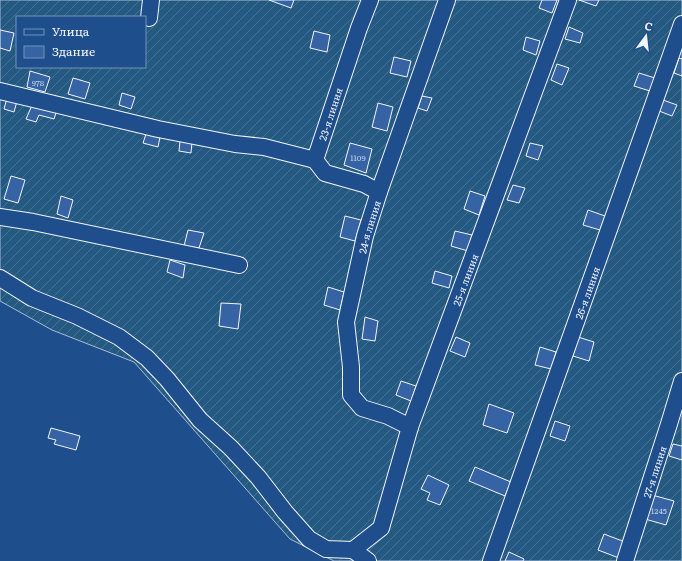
<svg xmlns="http://www.w3.org/2000/svg" width="682" height="561" font-family="Literata,serif">
<defs>
<pattern id="garden-furrows" width="10" height="10" patternUnits="userSpaceOnUse"><rect width="10" height="10" fill="#245a82"/><path d="M-1 1l2-2M0 10L10 0M9 11l2-2" fill="none" stroke="#447295"/></pattern>
</defs>
<rect width="100%" height="100%" fill="#1f4e8c"/>
<!-- garden -->
<path fill="url(#garden-furrows)" stroke="#a8bbd7" fill-rule="evenodd" d="M 0,0 L 682,0 L 682,561 L 334,561 L 290,539 L 134,362 L 52,330 L 0,301 ZM 17,17 L 145,17 L 145,67 L 17,67 Z"/>
<!-- building -->
<g fill="#3563a3" stroke="#f2f6ff">
<polygon points="269,0 294,0 291,8"/>
<polygon points="542,0 557,0 552,13 539,8"/>
<polygon points="579,0 599,0 596,6"/>
<polygon points="569,27 583,33 580,43 565,39"/>
<polygon points="0,30 14,33 10,51 0,48"/>
<polygon points="314,31 330,35 327,52 310,48"/>
<polygon points="526,37 540,41 536,55 523,50"/>
<polygon points="394,57 411,61 407,77 390,73"/>
<polygon points="679,58 682,59 682,76 674,73"/>
<polygon points="557,64 569,68 562,85 551,80"/>
<polygon points="30,71 50,77 45,92 27,87"/>
<polygon points="639,73 655,78 650,91 634,86"/>
<polygon points="73,78 90,83 85,99 68,94"/>
<polygon points="122,93 135,97 131,109 119,105"/>
<polygon points="422,96 432,98 427,111 418,108"/>
<polygon points="7,98 17,101 14,112 4,109"/>
<polygon points="663,100 677,105 672,116 659,111"/>
<polygon points="33,103 57,110 54,119 39,115 36,122 26,119"/>
<polygon points="378,103 393,107 387,131 372,127"/>
<polygon points="146,134 160,137 158,147 143,143"/>
<polygon points="180,141 192,142 191,153 179,151"/>
<polygon points="350,143 372,149 366,173 344,165"/>
<polygon points="530,143 543,146 538,160 526,156"/>
<polygon points="11,176 25,180 18,203 4,199"/>
<polygon points="513,185 525,188 519,203 507,200"/>
<polygon points="470,191 485,196 479,215 464,209"/>
<polygon points="61,196 73,200 68,218 57,214"/>
<polygon points="588,210 605,216 600,230 583,225"/>
<polygon points="345,216 361,220 355,241 340,237"/>
<polygon points="188,230 204,233 199,248 184,246"/>
<polygon points="455,231 472,235 468,251 451,246"/>
<polygon points="170,260 185,265 183,278 167,272"/>
<polygon points="435,271 452,276 449,288 432,283"/>
<polygon points="328,287 344,292 340,310 324,305"/>
<polygon points="221,303 241,304 238,329 219,326"/>
<polygon points="365,317 378,321 375,341 362,339"/>
<polygon points="456,337 470,343 465,357 450,351"/>
<polygon points="578,337 594,342 589,361 573,356"/>
<polygon points="540,347 556,352 551,369 535,365"/>
<polygon points="401,381 416,386 411,401 396,395"/>
<polygon points="489,404 514,413 507,433 483,425"/>
<polygon points="555,421 570,426 565,441 550,436"/>
<polygon points="51,428 80,436 76,450 54,444 56,440 48,438"/>
<polygon points="673,444 682,446 682,460 669,456"/>
<polygon points="475,467 511,482 505,496 469,481"/>
<polygon points="428,475 449,485 440,505 427,500 430,493 421,489"/>
<polygon points="652,495 674,501 666,525 645,519"/>
<polygon points="604,534 625,542 619,558 598,550"/>
<polygon points="509,552 524,559 523,561 505,561"/>
</g>
<g fill="none" stroke-linecap="round" stroke-linejoin="round">
<defs>
<g id="minor">
<polyline points="370,0 359,28 315,160 325,173 364,184 379,192"/>
<polyline points="149,18 151,0"/>
<polyline points="0,91 158,129 235,144 264,147 315,160"/>
<polyline points="0,217 33,222 239,265"/>
<polyline points="0,278 32,298 77,316 119,337 147,358 167,379 200,420 231,448 258,477 285,512 309,539 326,549 353,550"/>
<path id="s1" d="M 410,427 L 388,416 L 362,408 L 351,395 L 351,367 L 346,322 L 365,236 L 379,192 L 447,0"/>
<path id="s2" d="M 353,550 L 381,528 L 410,427 L 568,0"/>
<polyline points="353,550 368,561"/>
<path id="s3" d="M 491,561 L 682,24"/>
<path id="s4" d="M 625,561 L 669,424 L 682,381"/>
</g>
</defs>
<!-- minor casing -->
<use href="#minor" stroke="#f2f6ff" stroke-width="18"/>
<!-- minor -->
<use href="#minor" stroke="#1f4e8c" stroke-width="16"/>
</g>
<g text-anchor="middle" dominant-baseline="central" stroke-width="3" stroke-linejoin="round" paint-order="stroke">
<!-- number labels -->
<g font-size="8" fill="#c3d1e8">
<text x="38" y="82">978</text>
<text x="358" y="157">1109</text>
<text x="659" y="510">1245</text>
</g>
<!-- street labels -->
<g font-size="10" fill="#f2f6ff" stroke="#1f4e8c">
<text transform="translate(330 114) rotate(-72)">23-я линия</text>
<text stroke="none"><textPath href="#s1" startOffset="240">24-я линия</textPath></text>
<text stroke="none"><textPath href="#s2" startOffset="298">25-я линия</textPath></text>
<text stroke="none"><textPath href="#s3" startOffset="285">26-я линия</textPath></text>
<text stroke="none"><textPath href="#s4" startOffset="94">27-я линия</textPath></text>
</g>
</g>
<!-- legend -->
<rect x="16" y="16" width="130" height="52" fill="#1f4e8c" stroke="#7391ba"/>
<rect x="24" y="29" width="20" height="6" fill="#1f4e8c" stroke="#7391ba"/>
<text x="52" y="36" font-size="12" fill="#f2f6ff">Улица</text>
<rect x="24" y="46" width="20" height="12" fill="#3563a3" stroke="#7391ba"/>
<text x="52" y="56" font-size="12" fill="#f2f6ff">Здание</text>
<!-- north arrow -->
<g transform="translate(646 36) rotate(15)" stroke="#1f4e8c" stroke-width="3" paint-order="stroke">
<path d="M0-3L7 15L0 10L-7 15Z" fill="#f2f6ff"/>
<text y="-6" font-size="11" font-weight="bold" text-anchor="middle" fill="#f2f6ff">С</text>
</g>
</svg>
